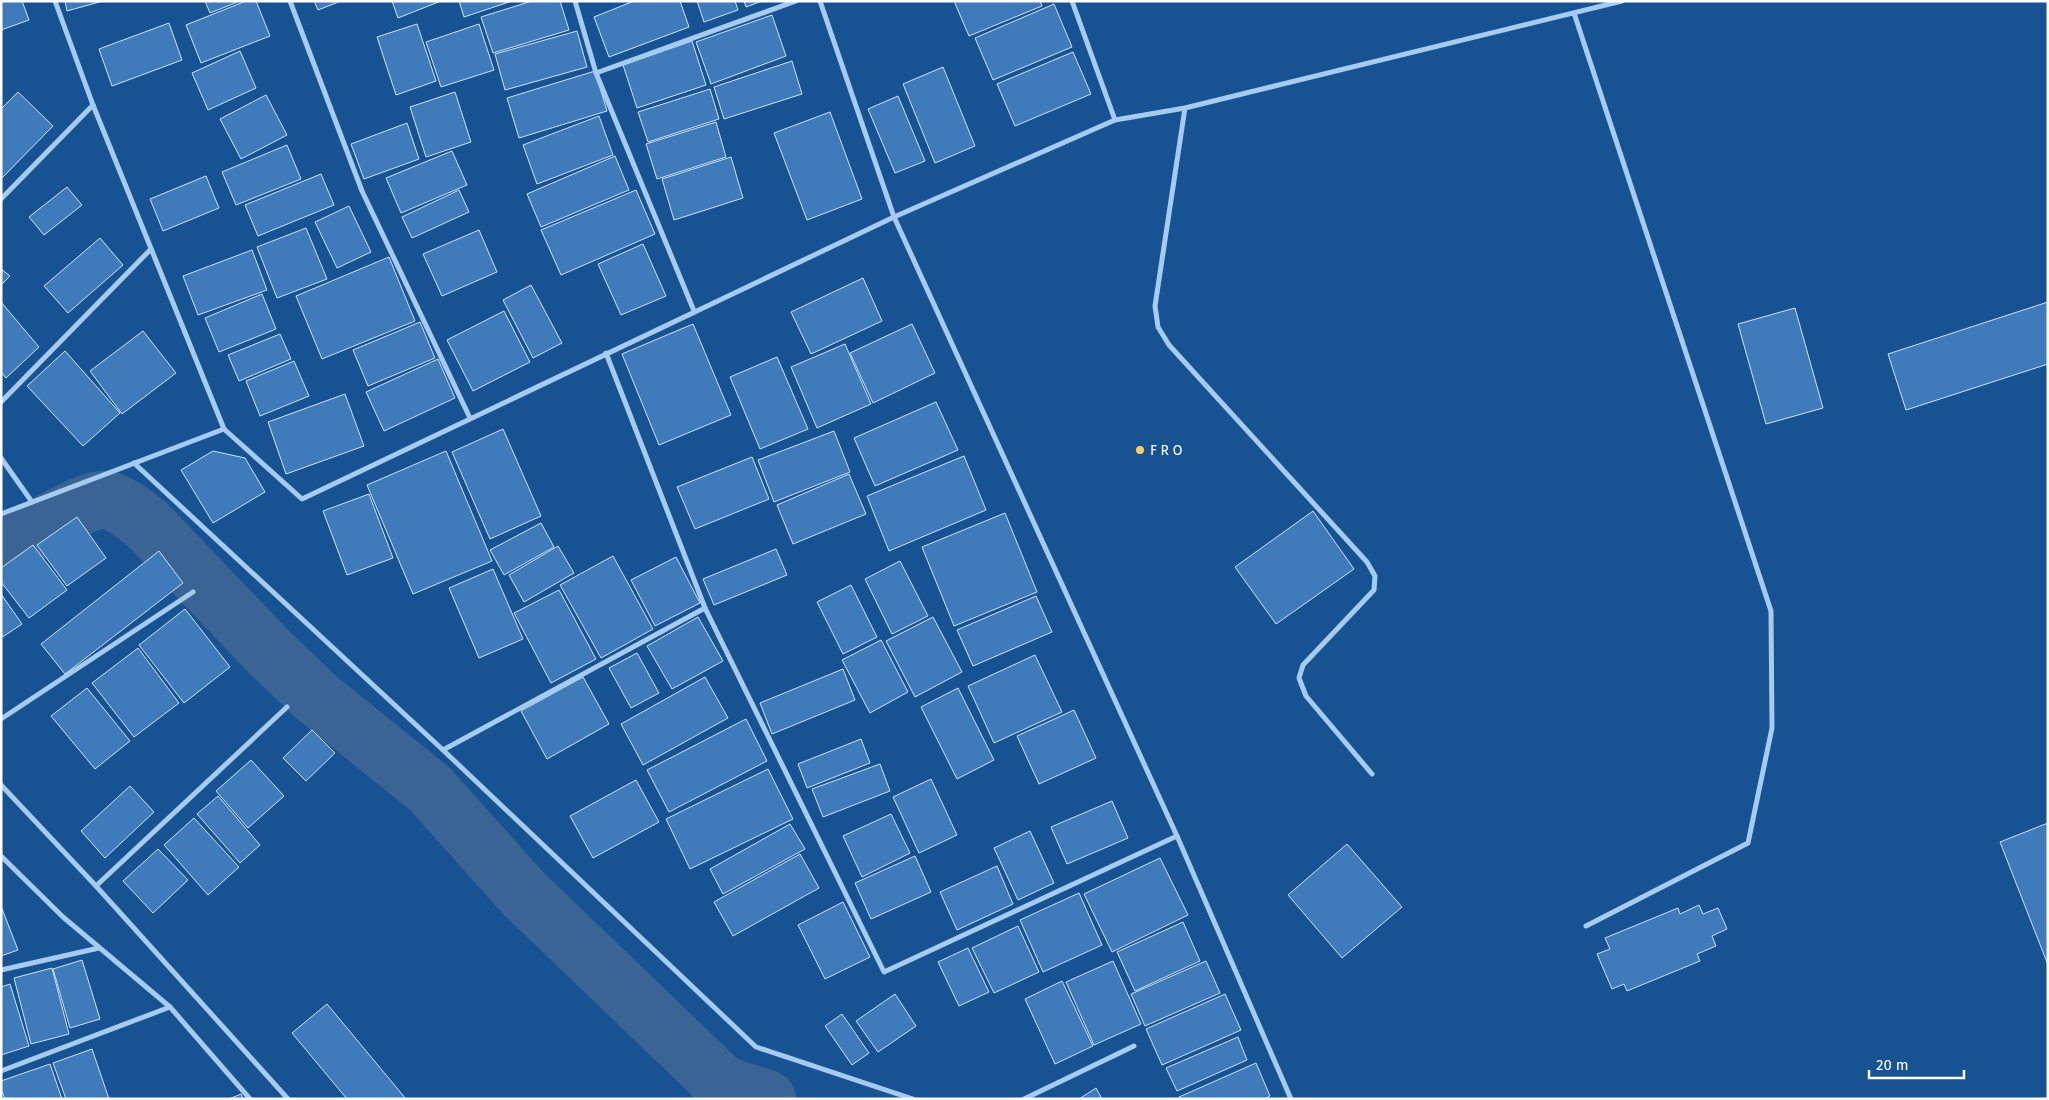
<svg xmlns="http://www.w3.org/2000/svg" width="2049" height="1100" font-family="'Fira Sans',sans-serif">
<rect width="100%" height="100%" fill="#175293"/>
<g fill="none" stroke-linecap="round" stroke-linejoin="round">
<!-- river -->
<path stroke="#396493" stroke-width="58" d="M 1,551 C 22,539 87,496 107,500 C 121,503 135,515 146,523 L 268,651 L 316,697 L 430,789 L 524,894 L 723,1085 L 767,1099"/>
</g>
<!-- building -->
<g fill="#3f7bba" stroke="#cde4fc">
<polygon points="1,1 22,1 29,20 1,30"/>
<polygon points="65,1 103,1 67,11"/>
<polygon points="205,1 240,1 210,13"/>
<polygon points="246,1 256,1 270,36 201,63 186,25"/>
<polygon points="314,1 341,1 318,10"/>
<polygon points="392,1 441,1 398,18"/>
<polygon points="459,1 512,1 464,17"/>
<polygon points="532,1 560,1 569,30 493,53 481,17"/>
<polygon points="634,1 680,1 689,27 609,57 594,17"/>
<polygon points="697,1 735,1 738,10 704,22"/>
<polygon points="744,1 762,1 746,7"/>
<polygon points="954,1 1040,1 1042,6 969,36"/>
<polygon points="1054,4 1072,47 993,80 975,38"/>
<polygon points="772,15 786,56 711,84 696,42"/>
<polygon points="169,23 182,60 112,86 99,49"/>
<polygon points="417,24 436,81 396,95 377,37"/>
<polygon points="479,24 494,70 441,87 426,42"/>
<polygon points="577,31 587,67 505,90 495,54"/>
<polygon points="692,41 706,85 637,108 623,65"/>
<polygon points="240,51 256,88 208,110 192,73"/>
<polygon points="1073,52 1091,94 1015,126 997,84"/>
<polygon points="792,61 802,94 724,119 714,87"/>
<polygon points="943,67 975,146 935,163 903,84"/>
<polygon points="595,71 607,111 519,138 507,98"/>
<polygon points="710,89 719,119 648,142 638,112"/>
<polygon points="18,92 53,126 1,179 1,109"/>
<polygon points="455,92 471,142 426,157 410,107"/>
<polygon points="266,95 287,135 241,159 220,119"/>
<polygon points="898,96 925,161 895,173 868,109"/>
<polygon points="830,112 862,199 807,220 774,133"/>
<polygon points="599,116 613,155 537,184 523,145"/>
<polygon points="716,122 726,157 657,179 646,144"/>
<polygon points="407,123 419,159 364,179 351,144"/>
<polygon points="287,145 301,179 236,205 222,172"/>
<polygon points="452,151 467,185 401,213 386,178"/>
<polygon points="615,156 629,190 541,227 527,194"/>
<polygon points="731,157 743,198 674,220 662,179"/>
<polygon points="321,174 334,205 258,236 245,205"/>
<polygon points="206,176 219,208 163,231 150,199"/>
<polygon points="67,187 82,205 44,235 29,217"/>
<polygon points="459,190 469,212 412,238 402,217"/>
<polygon points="636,190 655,234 561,275 541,230"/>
<polygon points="349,206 371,252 337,268 315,222"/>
<polygon points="306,228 327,279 277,298 257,247"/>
<polygon points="479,230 497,272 442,296 423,254"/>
<polygon points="100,238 123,265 68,313 44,286"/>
<polygon points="643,244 666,296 621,315 598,264"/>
<polygon points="252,250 267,290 198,315 183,276"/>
<polygon points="389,257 415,321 322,359 296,296"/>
<polygon points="1,269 10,276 1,285"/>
<polygon points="863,278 882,321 811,354 791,312"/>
<polygon points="531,285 562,343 533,358 503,300"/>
<polygon points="262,294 276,329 219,352 205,318"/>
<polygon points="1,302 39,347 6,378 1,372"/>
<polygon points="2048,302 2048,364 1906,410 1888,354"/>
<polygon points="1795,308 1823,408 1766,424 1738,324"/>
<polygon points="504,311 530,362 473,391 447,340"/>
<polygon points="420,322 435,358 368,386 353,350"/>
<polygon points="693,324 731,415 659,445 622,354"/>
<polygon points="912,324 935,373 873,403 850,353"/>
<polygon points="143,331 176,373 122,414 90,371"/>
<polygon points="280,334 291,359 239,381 228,355"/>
<polygon points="845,344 871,404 817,428 791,367"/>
<polygon points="65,351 120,413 83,446 27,386"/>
<polygon points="777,357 808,429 760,449 730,377"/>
<polygon points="438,359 455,398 384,431 366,392"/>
<polygon points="294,361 309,396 260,416 246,381"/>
<polygon points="345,394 364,446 286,474 268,422"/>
<polygon points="936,402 958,450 875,486 854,438"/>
<polygon points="503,429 541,516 490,539 452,452"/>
<polygon points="834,431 850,472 774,502 758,460"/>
<polygon points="213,451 245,458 265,492 213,523 181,470"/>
<polygon points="446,451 492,561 413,594 367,485"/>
<polygon points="964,456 986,510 889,551 867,496"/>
<polygon points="752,457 769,499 695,529 677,487"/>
<polygon points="849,474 866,514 793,544 777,505"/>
<polygon points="369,494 393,558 347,575 323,511"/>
<polygon points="1313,511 1354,569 1276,624 1235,567"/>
<polygon points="1005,513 1037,592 954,626 922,547"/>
<polygon points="77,517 106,558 67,586 37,545"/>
<polygon points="541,523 554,547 504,575 490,550"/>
<polygon points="33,545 67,590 29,618 1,582 1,568"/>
<polygon points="558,546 574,573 524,602 509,575"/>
<polygon points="776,549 787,575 714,605 703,579"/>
<polygon points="159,551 183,583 65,674 41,644"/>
<polygon points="613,556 653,629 601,658 560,585"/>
<polygon points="676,557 700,603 655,626 631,580"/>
<polygon points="900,561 928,616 892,634 865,579"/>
<polygon points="493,569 523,639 479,658 449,588"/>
<polygon points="851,585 877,637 843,654 817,602"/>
<polygon points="559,590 596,659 551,683 514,613"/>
<polygon points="1,594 22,624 1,638"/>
<polygon points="1036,596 1052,632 973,666 957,630"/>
<polygon points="185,609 230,667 184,703 139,645"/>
<polygon points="698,617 723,661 672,689 647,646"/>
<polygon points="933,617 962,672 915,697 886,641"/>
<polygon points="881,640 908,692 870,713 842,660"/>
<polygon points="138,648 179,703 134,737 92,683"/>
<polygon points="637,653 659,693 631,708 609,668"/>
<polygon points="1035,655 1062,712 994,743 968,686"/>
<polygon points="843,669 855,700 772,734 760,703"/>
<polygon points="583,677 609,724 547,759 521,711"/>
<polygon points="705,677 728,718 643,765 621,724"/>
<polygon points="87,688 130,741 95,769 51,716"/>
<polygon points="958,688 994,760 957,779 921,707"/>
<polygon points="1074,710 1096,758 1039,784 1017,736"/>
<polygon points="746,719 767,761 669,812 647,770"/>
<polygon points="312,730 335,753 306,781 283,758"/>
<polygon points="861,739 870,763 807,788 798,764"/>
<polygon points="251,760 284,796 248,828 216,791"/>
<polygon points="880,764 890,791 823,817 812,789"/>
<polygon points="768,769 793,819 690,869 666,819"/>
<polygon points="931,779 957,835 919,853 893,797"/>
<polygon points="636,780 659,822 593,858 570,816"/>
<polygon points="130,786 154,812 105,858 81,831"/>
<polygon points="218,796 260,845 240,863 197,814"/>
<polygon points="1112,801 1128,838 1067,864 1051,827"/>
<polygon points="891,814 910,853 862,877 843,836"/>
<polygon points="194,818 239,867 208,895 164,845"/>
<polygon points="2048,823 2048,965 2000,842"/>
<polygon points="790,824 805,849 723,894 710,869"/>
<polygon points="1030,831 1054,883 1018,900 994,848"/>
<polygon points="1347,844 1402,907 1342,958 1288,895"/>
<polygon points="158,849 188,880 153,913 123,881"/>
<polygon points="800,854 819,888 733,936 714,902"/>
<polygon points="915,856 931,892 871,919 855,883"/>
<polygon points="1160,858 1188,915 1112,952 1084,894"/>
<polygon points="997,866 1013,904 957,930 940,892"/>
<polygon points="1079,893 1102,945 1043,972 1020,920"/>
<polygon points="843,902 870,957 825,979 798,925"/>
<polygon points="1699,905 1703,914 1718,908 1727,929 1712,936 1716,946 1697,954 1700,961 1627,991 1624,984 1612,989 1597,954 1610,949 1605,938 1678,908 1680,914"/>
<polygon points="1,906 18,950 1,956"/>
<polygon points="1183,922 1200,961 1135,991 1117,952"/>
<polygon points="1018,926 1039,972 994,993 972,948"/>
<polygon points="968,948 989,992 959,1006 938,962"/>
<polygon points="82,960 100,1019 70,1028 53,969"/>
<polygon points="1113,961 1141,1024 1094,1045 1066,982"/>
<polygon points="1206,961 1220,993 1145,1026 1131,994"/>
<polygon points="52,968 69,1034 31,1044 14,978"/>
<polygon points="1062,981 1093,1046 1055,1064 1025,999"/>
<polygon points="10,984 29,1046 1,1055 1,987"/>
<polygon points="895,994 916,1026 878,1052 856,1021"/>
<polygon points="1225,994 1241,1030 1162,1065 1146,1029"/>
<polygon points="327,1004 406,1099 347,1099 292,1033"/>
<polygon points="842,1014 869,1053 852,1065 825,1026"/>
<polygon points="1238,1037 1247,1060 1177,1091 1166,1068"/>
<polygon points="92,1049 109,1099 66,1099 53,1063"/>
<polygon points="1256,1063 1270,1096 1265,1099 1180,1099 1179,1097"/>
<polygon points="50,1064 62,1099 5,1099 1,1089 1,1081"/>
<polygon points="1096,1088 1102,1099 1079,1099"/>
<polygon points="241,1094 243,1099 229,1099"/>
</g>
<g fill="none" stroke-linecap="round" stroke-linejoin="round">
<!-- street -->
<g stroke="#a6cbf0" stroke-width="5">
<polyline points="55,1 93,105 224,429 302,499 894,217 1115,120 1185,108 1622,1"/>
<polyline points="290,1 362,191 470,418"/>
<polyline points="575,1 596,73 694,311"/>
<polyline points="820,1 894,217 1177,836 1291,1099"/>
<polyline points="1072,1 1115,120"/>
<polyline points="1574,13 1771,611 1772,728 1748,843 1586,926"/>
<polyline points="596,73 796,1"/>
<polyline points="1185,108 1155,306 1158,327 1169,345 1367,562 1375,576 1374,590 1303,665 1299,678 1306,696 1372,774"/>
<polyline points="1,199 93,105"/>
<polyline points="606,353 705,608 884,972 1177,836"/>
<polyline points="1,402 151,249"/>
<polyline points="1,458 32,502"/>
<polyline points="134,463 443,750 756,1047 913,1099"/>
<polyline points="1,514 224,429"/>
<polyline points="1,719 193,592"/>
<polyline points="443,750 705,608"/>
<polyline points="1,785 96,886 288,1099"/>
<polyline points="1,856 63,917 170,1007 250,1099"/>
<polyline points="96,886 287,707"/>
<polyline points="1,970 99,948"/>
<polyline points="1,1071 170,1007"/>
<polyline points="1024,1099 1134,1046"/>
</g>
</g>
<!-- markers -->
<circle fill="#ffcc65" stroke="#175293" stroke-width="2" cx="1140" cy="450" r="5"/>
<g text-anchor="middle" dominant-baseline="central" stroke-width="5" stroke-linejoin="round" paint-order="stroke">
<!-- poi labels -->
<g font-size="14" fill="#fff" stroke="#175293" text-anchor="start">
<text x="1150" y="450">F R O</text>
</g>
</g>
<!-- border -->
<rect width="2049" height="1100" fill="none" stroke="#ffffff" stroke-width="5"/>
<!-- scale -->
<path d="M1869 1070v8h95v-8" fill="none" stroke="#ffffff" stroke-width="2.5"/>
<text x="1876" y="1070" font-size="15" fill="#ffffff" stroke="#175293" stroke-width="4" paint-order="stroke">20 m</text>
</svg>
